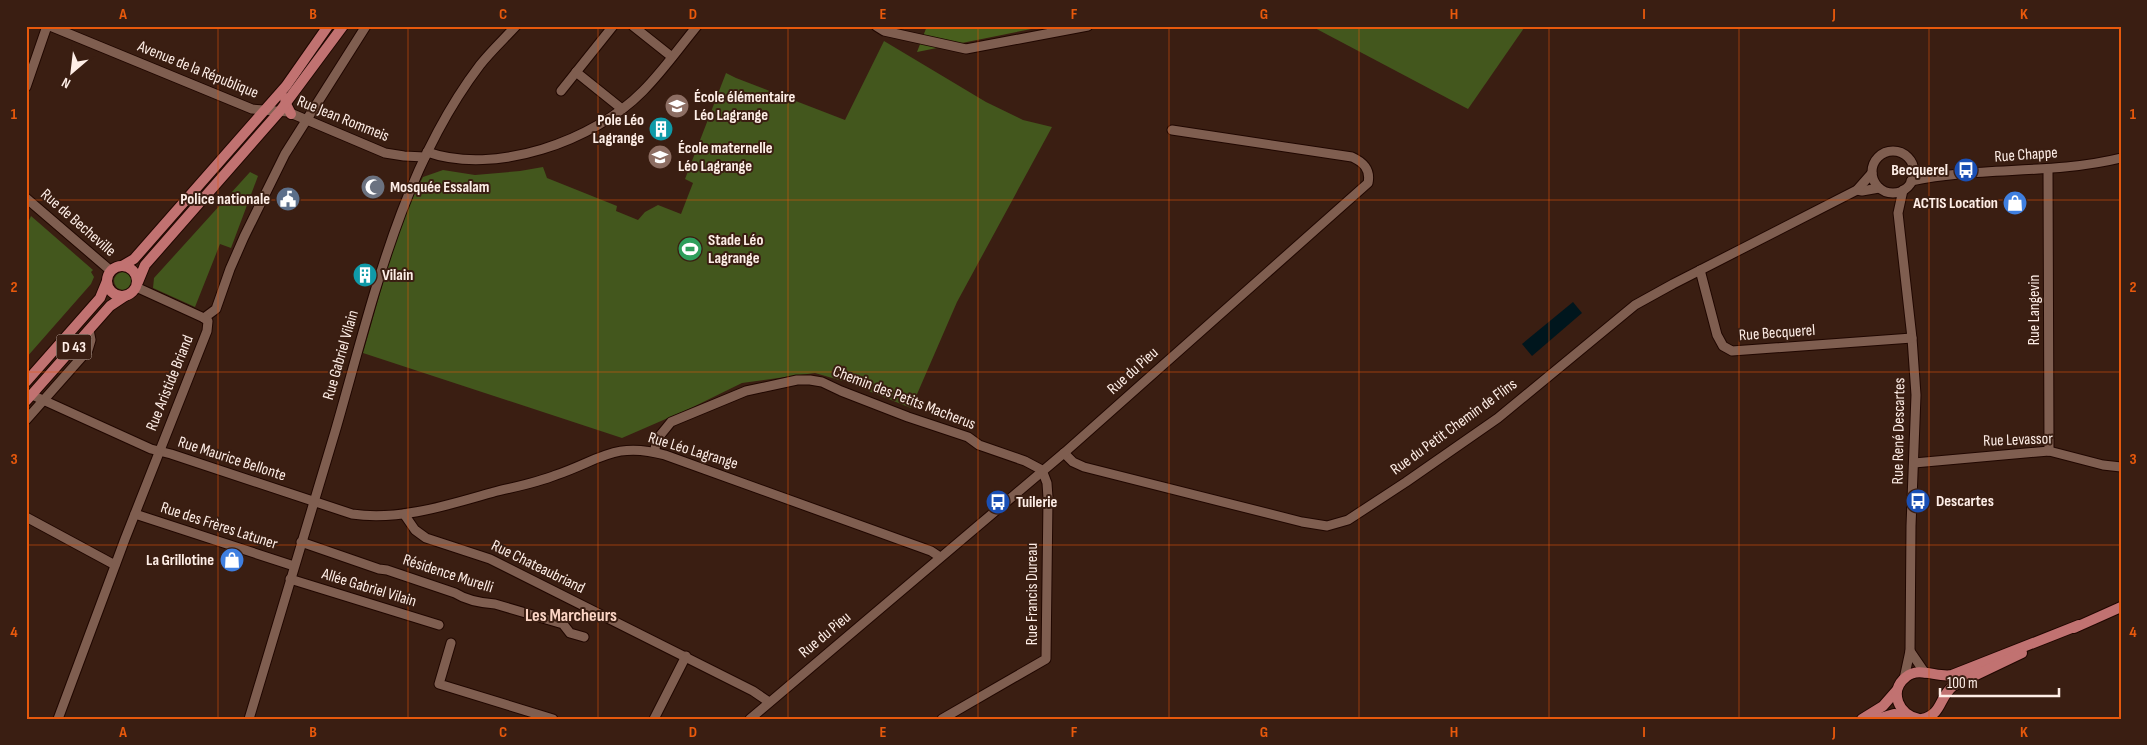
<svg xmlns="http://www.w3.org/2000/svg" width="2147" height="745" font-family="'Sofia Sans Condensed',sans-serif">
<rect width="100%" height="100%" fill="#3a1e12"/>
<!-- green -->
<g fill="#43571d">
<polygon points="1311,26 1522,26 1524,28 1468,109"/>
<path d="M 884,41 L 986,102 L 1023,120 L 1052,127 L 957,302 L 911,408 L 846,382 L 815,373 L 742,383 L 691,408 L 622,438 L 363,353 C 380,296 395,229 423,177 L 443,170 L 475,175 L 520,171 L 543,167 L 547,178 L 617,206 L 616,211 L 638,220 L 645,212 L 658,205 L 681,214 L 693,183 L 685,179 L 726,73 L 736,78 L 845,120 Z"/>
<polygon points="250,172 258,176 231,248 220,244 195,307 153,288 154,278"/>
<polygon points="31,216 93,270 91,272 94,277 91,284 26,358 26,227"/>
<circle cx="123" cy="281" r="9"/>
</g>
<!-- forest -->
<polygon fill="#485f1d" points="927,26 1046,26 917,52"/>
<!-- water -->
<polygon fill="#00161d" points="1573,302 1582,313 1532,356 1522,344"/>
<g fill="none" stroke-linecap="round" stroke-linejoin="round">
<defs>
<g id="minor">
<polyline points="50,26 252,109 288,112 385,153 404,156 425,157"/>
<polyline points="633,26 672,57"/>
<polyline points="876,26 884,31 966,49 1088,26"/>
<polyline points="576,72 622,109"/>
<polyline points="26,87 47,26"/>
<polyline points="561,91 613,26"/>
<circle cx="1893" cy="172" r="21"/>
<path d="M 427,152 C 495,176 594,141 643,91 C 662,72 679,48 697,26"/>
<polyline points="2048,170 2049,451"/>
<path d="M 1911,181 C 1980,166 2052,175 2121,158"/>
<polyline points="1857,190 1862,191 1879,188"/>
<polyline points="1903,190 1898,213 1912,338 1916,395 1911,526 1910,651 1904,679"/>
<polyline points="26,198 111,271"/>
<polyline points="1700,270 1717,335 1723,346 1732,351 1912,338"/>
<polyline points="136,287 204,318"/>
<polyline points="204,318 216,309 230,269 244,237 285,154 366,26"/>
<path d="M 27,395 L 32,395 L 151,449 L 171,454 L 352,514 C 400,521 448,505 494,492 C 514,487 536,483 556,475 C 600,460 615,441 665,455 L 931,551 L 940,557"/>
<polyline points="26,420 88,350 91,340 89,330"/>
<polyline points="654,452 658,438 671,422 746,391 797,380 810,380 822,382 841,391 908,417 968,437 979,445 1025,461 1042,470 1047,483 1048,498 1046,659 942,719"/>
<polyline points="1064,453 1073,462 1084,467 1302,522 1327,526 1348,520 1406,482 1498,418 1635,305 1673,284 1857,190 1872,173"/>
<polyline points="1914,463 2049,451 2103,465 2121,467"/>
<polyline points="135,514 294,566"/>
<polyline points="404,514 415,530 426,538 490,559 753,691 769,702"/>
<polyline points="26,517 115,565"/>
<path d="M 301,542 L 379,569 L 387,570 L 455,593 C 466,600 481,603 495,604 L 563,624 L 570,633 L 584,637"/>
<polyline points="290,579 439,625"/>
<polyline points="451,643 439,684 553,719"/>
<polyline points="1910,651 1925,673"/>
<polyline points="58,719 125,539 207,331 208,321 204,318"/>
<path d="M 249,719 C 277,623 307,528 335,432 C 371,308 400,170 480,65 C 491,51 504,39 516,26"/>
<polyline points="654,719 686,656"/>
<path d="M 750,719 L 1064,453 L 1368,183 C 1371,169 1363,162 1352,157 L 1172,130"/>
</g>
<g id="major">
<polyline points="285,98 286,104 291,114"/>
<circle cx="122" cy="281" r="15"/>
<polyline points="122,266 134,259 286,86 328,26"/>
<polyline points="138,282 145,265 280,111 343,26"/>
<polyline points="26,382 100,298 107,281"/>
<polyline points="26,401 110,306 125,296"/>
<polyline points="2074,628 2121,607"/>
<polyline points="1862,719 1883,706 1897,690"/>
<polyline points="1877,719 1894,714 1907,715"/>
<path d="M 1919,719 C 1899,716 1888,691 1906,677 C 1919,666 1937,678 1952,675 L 2079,625"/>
<path d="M 1922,719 C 1942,715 1939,697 1953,686 L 2022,653"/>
</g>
</defs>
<!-- minor casing -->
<use href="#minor" stroke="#200700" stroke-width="11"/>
<!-- major casing -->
<use href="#major" stroke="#200700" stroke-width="12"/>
<!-- minor -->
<use href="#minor" stroke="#7f5e50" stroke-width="9"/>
<!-- major -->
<use href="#major" stroke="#c17271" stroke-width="10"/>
</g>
<!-- grid -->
<path fill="none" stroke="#e8590c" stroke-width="1" stroke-opacity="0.55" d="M 218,26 L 218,719M 408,26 L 408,719M 598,26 L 598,719M 788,26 L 788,719M 978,26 L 978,719M 1169,26 L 1169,719M 1359,26 L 1359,719M 1549,26 L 1549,719M 1739,26 L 1739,719M 1929,26 L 1929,719M 26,200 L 2121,200M 26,372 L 2121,372M 26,545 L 2121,545"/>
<!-- icons -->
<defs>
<symbol id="school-disc" viewBox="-11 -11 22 22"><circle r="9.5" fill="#8d6e63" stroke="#3a1e12"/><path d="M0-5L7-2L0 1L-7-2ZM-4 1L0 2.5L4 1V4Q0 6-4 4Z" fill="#fff"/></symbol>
<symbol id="building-disc" viewBox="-11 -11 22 22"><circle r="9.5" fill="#0f9aa8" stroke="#3a1e12"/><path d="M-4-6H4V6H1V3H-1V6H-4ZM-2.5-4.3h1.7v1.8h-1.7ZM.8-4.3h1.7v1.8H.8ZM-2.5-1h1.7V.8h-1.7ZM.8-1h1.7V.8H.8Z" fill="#fff"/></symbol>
<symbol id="bus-disc" viewBox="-11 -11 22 22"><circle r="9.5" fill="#1a4fb4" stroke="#3a1e12"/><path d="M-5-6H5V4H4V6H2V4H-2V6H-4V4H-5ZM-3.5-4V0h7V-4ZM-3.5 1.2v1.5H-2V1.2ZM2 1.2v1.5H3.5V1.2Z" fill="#fff"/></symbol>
<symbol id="mosque-disc" viewBox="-11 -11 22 22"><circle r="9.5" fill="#6b7280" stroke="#3a1e12"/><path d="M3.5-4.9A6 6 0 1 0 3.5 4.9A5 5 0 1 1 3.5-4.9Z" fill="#fff"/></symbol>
<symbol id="civic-disc" viewBox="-11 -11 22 22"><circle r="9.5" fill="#5c6f8a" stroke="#3a1e12"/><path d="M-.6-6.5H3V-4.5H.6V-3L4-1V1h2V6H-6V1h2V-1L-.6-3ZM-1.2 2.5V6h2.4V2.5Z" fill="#fff"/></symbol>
<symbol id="shop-disc" viewBox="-11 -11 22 22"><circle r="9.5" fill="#3f7fe0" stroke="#3a1e12"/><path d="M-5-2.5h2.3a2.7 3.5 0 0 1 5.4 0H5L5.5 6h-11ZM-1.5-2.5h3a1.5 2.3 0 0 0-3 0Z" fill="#fff"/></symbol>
<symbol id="stadium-disc" viewBox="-11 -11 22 22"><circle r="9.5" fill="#2e9e5b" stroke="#3a1e12"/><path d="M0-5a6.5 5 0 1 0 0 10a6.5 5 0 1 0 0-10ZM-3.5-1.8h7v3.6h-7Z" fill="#fff"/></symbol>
</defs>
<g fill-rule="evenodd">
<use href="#school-disc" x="663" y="92" width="28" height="28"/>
<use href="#building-disc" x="647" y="115" width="28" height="28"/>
<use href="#school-disc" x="646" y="143" width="28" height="28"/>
<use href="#bus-disc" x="1952" y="156" width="28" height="28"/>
<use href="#mosque-disc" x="359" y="173" width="28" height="28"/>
<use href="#civic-disc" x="274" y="185" width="28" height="28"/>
<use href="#shop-disc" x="2001" y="189" width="28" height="28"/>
<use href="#stadium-disc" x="676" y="235" width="28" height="28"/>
<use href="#building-disc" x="351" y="261" width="28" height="28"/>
<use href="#bus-disc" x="1904" y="487" width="28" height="28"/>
<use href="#bus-disc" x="984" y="488" width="28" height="28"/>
<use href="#shop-disc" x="218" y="546" width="28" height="28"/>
</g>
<g text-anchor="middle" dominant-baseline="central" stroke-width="4" stroke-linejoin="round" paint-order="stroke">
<!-- shield labels -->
<rect fill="#3a1e12" stroke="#c3b0a7" stroke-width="1" x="56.5" y="334.5" width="35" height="25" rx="4"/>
<g font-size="15" font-weight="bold" fill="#feeee7">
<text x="74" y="347">D 43</text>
</g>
<!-- street labels -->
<g font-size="16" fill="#feeee7" stroke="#3a1e12">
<text transform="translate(198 70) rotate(22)">Avenue de la République</text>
<text transform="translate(343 119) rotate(22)">Rue Jean Rommeis</text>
<text transform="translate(2026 155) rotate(-4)">Rue Chappe</text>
<text transform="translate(78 223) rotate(41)">Rue de Becheville</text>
<text transform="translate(2034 310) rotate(-90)">Rue Langevin</text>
<text transform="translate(1777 333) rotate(-4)">Rue Becquerel</text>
<text transform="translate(341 355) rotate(-74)">Rue Gabriel Vilain</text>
<text transform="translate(1133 371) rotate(-42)">Rue du Pieu</text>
<text transform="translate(170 383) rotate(-68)">Rue Aristide Briand</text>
<text transform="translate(904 398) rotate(21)">Chemin des Petits Macherus</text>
<text transform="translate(1454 427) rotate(-36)">Rue du Petit Chemin de Flins</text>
<text transform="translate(1899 431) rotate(-89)">Rue René Descartes</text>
<text transform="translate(2018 440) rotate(-2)">Rue Levassor</text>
<text transform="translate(693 451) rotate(17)">Rue Léo Lagrange</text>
<text transform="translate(232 459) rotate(18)">Rue Maurice Bellonte</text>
<text transform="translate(219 526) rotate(18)">Rue des Frères Latuner</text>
<text transform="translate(538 567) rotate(26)">Rue Chateaubriand</text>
<text transform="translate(448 574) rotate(18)">Résidence Murelli</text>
<text transform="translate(369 588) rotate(17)">Allée Gabriel Vilain</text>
<text transform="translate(1032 594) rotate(-90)">Rue Francis Dureau</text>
<text transform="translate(825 635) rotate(-40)">Rue du Pieu</text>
</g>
<!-- poi labels -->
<g font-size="16" font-weight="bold" fill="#feeee7" stroke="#3a1e12" text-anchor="start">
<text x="694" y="97">École élémentaire<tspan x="694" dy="18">Léo Lagrange</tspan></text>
<text x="644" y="120" text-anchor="end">Pole Léo<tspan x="644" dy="18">Lagrange</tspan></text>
<text x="678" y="148">École maternelle<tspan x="678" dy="18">Léo Lagrange</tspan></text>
<text x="1948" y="170" text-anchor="end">Becquerel</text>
<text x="390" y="187">Mosquée Essalam</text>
<text x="270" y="199" text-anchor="end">Police nationale</text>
<text x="1998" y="203" text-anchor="end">ACTIS Location</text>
<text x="708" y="240">Stade Léo<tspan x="708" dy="18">Lagrange</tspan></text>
<text x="382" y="275">Vilain</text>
<text x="1936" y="501">Descartes</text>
<text x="1016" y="502">Tuilerie</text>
<text x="214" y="560" text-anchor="end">La Grillotine</text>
</g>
<!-- neighbourhood labels -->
<g font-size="18" font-weight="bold" fill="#fbd5c5" stroke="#3a1e12">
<text x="571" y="615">Les Marcheurs</text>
</g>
</g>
<!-- border -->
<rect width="2147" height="745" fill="none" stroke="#3a1e12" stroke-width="55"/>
<!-- north arrow -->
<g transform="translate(72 72) rotate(208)" stroke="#3a1e12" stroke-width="4" paint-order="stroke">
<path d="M0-4L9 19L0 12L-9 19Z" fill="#feeee7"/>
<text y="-8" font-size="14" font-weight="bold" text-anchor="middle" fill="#feeee7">N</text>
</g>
<!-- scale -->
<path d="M1940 688v8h119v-8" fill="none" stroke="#feeee7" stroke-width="2.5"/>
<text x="1947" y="688" font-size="15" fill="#feeee7" stroke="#3a1e12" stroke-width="4" paint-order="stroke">100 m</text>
<rect x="28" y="28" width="2092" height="690" fill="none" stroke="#e8590c" stroke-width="2"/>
<g font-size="16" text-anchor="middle" font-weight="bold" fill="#e8590c">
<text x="123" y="19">A</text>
<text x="313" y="19">B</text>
<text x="503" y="19">C</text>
<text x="693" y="19">D</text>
<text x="883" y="19">E</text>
<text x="1074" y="19">F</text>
<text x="1264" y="19">G</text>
<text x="1454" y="19">H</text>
<text x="1644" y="19">I</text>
<text x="1834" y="19">J</text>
<text x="2024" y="19">K</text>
<text x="14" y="119">1</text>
<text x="2133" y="119">1</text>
<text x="14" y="292">2</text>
<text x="2133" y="292">2</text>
<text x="14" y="464">3</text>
<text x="2133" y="464">3</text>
<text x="14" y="637">4</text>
<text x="2133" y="637">4</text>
<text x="123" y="737">A</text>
<text x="313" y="737">B</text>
<text x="503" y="737">C</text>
<text x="693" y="737">D</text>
<text x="883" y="737">E</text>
<text x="1074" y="737">F</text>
<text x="1264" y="737">G</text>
<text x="1454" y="737">H</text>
<text x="1644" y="737">I</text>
<text x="1834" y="737">J</text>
<text x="2024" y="737">K</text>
</g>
</svg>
